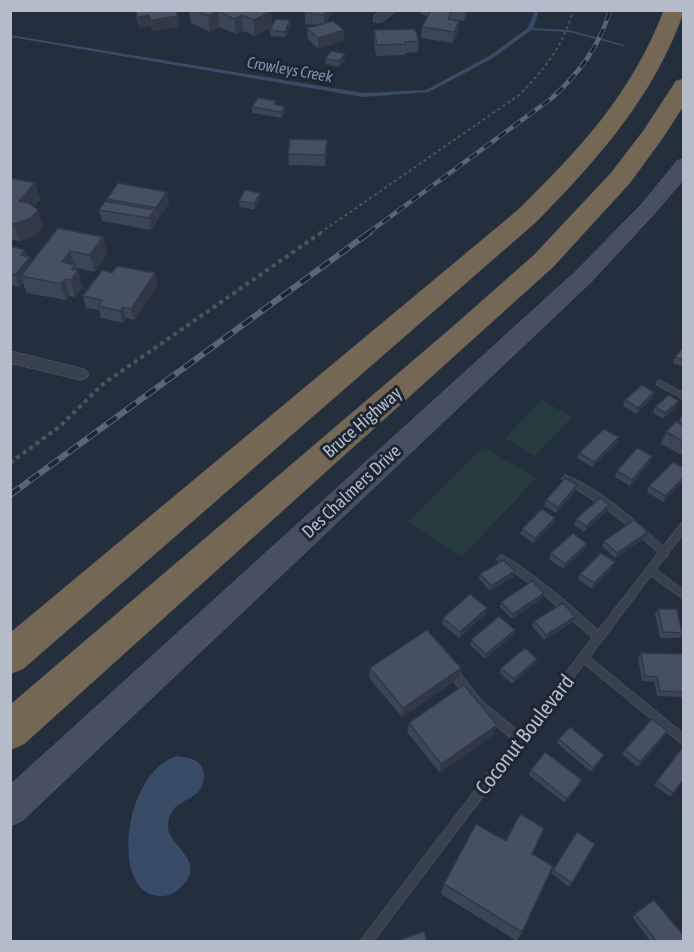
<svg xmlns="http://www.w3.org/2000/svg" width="694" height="952" font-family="'Asap Condensed',sans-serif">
<rect width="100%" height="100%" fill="#242f3e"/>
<!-- green -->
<g fill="#263c3f">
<polygon points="542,400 572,417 535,456 505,438"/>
<polygon points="483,447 536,478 462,557 408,521"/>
</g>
<!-- water -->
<path fill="#394c67" d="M 177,756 C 192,758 204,760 204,778 C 203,783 202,787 199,791 C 187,804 169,801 168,827 C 168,846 207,860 182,886 C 176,892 171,896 162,896 C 109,899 122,772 177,756 Z"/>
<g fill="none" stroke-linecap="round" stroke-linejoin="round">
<!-- stream -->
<polygon fill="#394c67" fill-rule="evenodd" points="535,10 539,10 533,28 569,30 625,45 623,46 569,32 531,30 493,58 429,92 363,97 10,37 10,35 363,93 426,90 489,56 528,28"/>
<defs>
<g id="service">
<polygon points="660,380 684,393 684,400 657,385 656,383 657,381"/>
<path d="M 566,475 C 600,489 637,521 663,546 L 681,523 L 684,522 L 684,534 L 669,552 L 668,556 L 666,557 L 656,569 L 684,590 L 684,600 L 651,576 L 590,657 L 684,734 L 684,746 L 584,664 L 373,942 L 359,942 L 513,740 L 473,708 L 447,672 L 446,669 L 447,666 L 451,664 L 455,666 L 481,700 L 520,732 L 592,638 L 537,589 L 499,562 L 497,559 L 499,556 L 502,555 L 505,556 C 539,578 569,603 598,630 L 658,553 C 629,525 598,502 563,481 L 561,479 L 563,477 Z"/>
</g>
<g id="minor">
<polygon points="382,10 397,10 382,22 374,22 374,16"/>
<polygon points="10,351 80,368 86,370 89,374 86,378 80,380 10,363"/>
</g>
<polygon id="secondary" points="684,159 684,179 655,213 591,282 22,821 10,826 10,785 575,272 641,205 677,161"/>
<g id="motorway">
<path d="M 664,10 L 684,11 C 654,96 598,159 536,222 L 23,669 L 10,674 L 10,633 L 518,210 C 580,149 632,94 664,10 Z"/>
<polygon points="684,79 684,105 662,139 629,184 553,267 24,744 10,750 10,705 449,330 534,255 611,173 644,130 676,81"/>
</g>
</defs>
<!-- service casing -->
<use href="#service" stroke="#565f6c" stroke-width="1"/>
<!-- minor casing -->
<use href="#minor" stroke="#565f6c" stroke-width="1"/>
<!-- secondary casing -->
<use href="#secondary" stroke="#565f6c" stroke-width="1"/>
<!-- motorway casing -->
<use href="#motorway" stroke="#434c59" stroke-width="1"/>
<!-- path-far1 -->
<path stroke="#44595c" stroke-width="2" stroke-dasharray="3 3" stroke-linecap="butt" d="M 320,233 L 519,95 C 544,70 564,45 573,10"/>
<!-- path -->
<polyline stroke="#44595c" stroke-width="4" stroke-dasharray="4 4" stroke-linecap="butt" points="10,463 59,427 103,384 322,232"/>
<!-- service -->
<use href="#service" fill="#38414e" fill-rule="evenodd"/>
<!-- minor -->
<use href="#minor" fill="#38414e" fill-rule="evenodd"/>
<!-- secondary -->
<use href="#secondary" fill="#465061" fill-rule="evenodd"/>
<!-- motorway -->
<use href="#motorway" fill="#746855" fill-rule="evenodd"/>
<defs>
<path id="rail-far1" d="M 368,233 L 552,98 C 579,73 600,46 610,10"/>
<polyline id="rail" points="10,495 370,232"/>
</defs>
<!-- rail-far1 casing -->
<use href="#rail-far1" stroke="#5a6575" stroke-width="4.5"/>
<!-- rail casing -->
<use href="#rail" stroke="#5a6575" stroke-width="6"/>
<!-- rail-far1 -->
<use href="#rail-far1" stroke="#1d2633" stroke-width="3" stroke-dasharray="9" stroke-linecap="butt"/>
<!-- rail -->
<use href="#rail" stroke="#1d2633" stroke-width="4" stroke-dasharray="12" stroke-linecap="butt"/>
</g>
<!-- wall -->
<g fill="#3b4654">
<polygon points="135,10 178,16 179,27 153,31 151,26 140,28 137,20"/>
<polygon points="189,10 270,10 272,26 290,20 291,26 285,37 270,36 270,30 272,27 255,36 243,31 236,34 219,27 210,32 191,23"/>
<polygon points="307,10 334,10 326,23 344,41 318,49 308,39 307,28 318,25 305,24 305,13"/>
<polygon points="421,10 469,10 464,21 451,19 459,21 458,31 453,43 421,38 422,27 428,16 421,14"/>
<polygon points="374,30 419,41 418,52 405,53 405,55 376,56 374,41"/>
<polygon points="345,54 345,59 339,67 326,64 325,59"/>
<polygon points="252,107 285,107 285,112 281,118 252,113"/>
<polygon points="327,140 327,152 325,166 289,165 288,154"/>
<polygon points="10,178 35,183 40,200 34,206 43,227 36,235 20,241 10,239"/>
<polygon points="167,192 169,203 158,219 156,219 157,221 151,230 102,221 99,210 107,202 107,199"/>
<polygon points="260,193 260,199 254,210 240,207 239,201"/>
<polygon points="103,237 107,254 95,272 76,268 83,287 75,297 70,296 66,300 26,293 23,282 19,287 10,285 10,246 25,250 27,256 30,257 32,262"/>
<polygon points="112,273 155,273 157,285 134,320 126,318 123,323 101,318 99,310 86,308 83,296"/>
<polygon points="684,346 684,367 673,363 675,357"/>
<polygon points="654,392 652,398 636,414 623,406 625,400"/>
<polygon points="677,406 663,419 653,413 655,407"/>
<polygon points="684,411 684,456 661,444 666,432 678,423"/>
<polygon points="617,443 592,467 577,458 579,453"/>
<polygon points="650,462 630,486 615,477 617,471"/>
<polygon points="684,468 684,480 663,502 647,492 649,486"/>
<polygon points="577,485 575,491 556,513 544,506 546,500"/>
<polygon points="609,505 608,510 584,532 574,525 576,519"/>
<polygon points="555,518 553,524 533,543 520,534 522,529"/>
<polygon points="646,537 615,558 602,546 604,541"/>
<polygon points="585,549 563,569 549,559 551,553"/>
<polygon points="612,568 592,589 578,579 580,574"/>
<polygon points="515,571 513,577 490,591 479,579 480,574"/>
<polygon points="542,598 512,619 500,607 501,602"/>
<polygon points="658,609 682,633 680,638 660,638 655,614"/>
<polygon points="486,613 459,638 442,624 443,618"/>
<polygon points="534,621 573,622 544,640 532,626"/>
<polygon points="515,630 513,635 485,659 470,645 471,640"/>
<polygon points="641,653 684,654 683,697 657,696 654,682 642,681 638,658"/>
<polygon points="535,664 512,684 500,673 501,668"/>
<polygon points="370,668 459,678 402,717 369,678"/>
<polygon points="409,723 494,734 440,773 407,732"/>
<polygon points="667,731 665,736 638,767 622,754 625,750"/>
<polygon points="559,739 602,760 591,772 557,743"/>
<polygon points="531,770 582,780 580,784 565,803 529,775"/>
<polygon points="684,779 670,797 654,785 657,781"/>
<polygon points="577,832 595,844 569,887 551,873"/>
<polygon points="506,841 532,854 522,932 517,941 441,894 444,884"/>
<polygon points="635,914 684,942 651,942 633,918"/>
</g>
<!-- shaded-wall -->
<g fill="#303945">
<polygon points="327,10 334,10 324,26 324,15"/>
<polygon points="465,10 469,10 464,21"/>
<polygon points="218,11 219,27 210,32 208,16"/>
<polygon points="271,11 272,27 255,36 254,20"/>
<polygon points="149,15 151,26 140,28 138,17"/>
<polygon points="242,15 243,31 236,34 234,19"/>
<polygon points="178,16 179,27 153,31 151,20"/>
<polygon points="290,20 291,26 285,37 285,32"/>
<polygon points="459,21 458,31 453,43 454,32"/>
<polygon points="344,30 344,41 318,49 318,38"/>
<polygon points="345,54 345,59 339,67 339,61"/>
<polygon points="285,107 285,112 281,118 281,112"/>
<polygon points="327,140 327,152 325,166 325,155"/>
<polygon points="35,183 40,200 24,217 19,201"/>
<polygon points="167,192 169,203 158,219 156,208"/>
<polygon points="260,193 260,199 254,210 254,204"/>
<polygon points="38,210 43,227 36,235 20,241 14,224"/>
<polygon points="155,210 157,221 151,230 149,218"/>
<polygon points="103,237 107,254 95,272 90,255"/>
<polygon points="25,250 28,259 30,257 34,269 21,276 23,282 19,287 15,275 21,255"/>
<polygon points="70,251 77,272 78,270 83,287 75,297 71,280 62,262"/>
<polygon points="155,273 157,285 134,320 131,309"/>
<polygon points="65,279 70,296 66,300 61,284"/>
<polygon points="123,307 126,318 123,323 120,311"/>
<polygon points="654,392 652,398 636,414 638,408"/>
<polygon points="679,401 677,406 663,419 665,413"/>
<polygon points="619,437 617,443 592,467 594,462"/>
<polygon points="652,456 650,462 630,486 632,480"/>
<polygon points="684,477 684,480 663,502 665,496"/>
<polygon points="577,485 575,491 556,513 558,507"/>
<polygon points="609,505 608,510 584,532 586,526"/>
<polygon points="555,518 553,524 533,543 535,538"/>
<polygon points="648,532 646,537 615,558 617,553"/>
<polygon points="587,544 585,549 563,569 565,564"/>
<polygon points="615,562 612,568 592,589 594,583"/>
<polygon points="515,571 513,577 490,591 491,586"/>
<polygon points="544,593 542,598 512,619 513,614"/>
<polygon points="487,608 486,613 459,638 460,632"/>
<polygon points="575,617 573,622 544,640 546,635"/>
<polygon points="515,630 513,635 485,659 486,654"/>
<polygon points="537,659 535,664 512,684 514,679"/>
<polygon points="461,668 459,678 402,717 403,708"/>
<polygon points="497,725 494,734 440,773 441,764"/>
<polygon points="667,731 665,736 638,767 640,762"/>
<polygon points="604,755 602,760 591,772 593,768"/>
<polygon points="582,780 580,784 565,803 567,799"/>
</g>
<!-- building -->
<g fill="#455162" stroke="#303945" stroke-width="1.5">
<polygon points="135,10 175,10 178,16 151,20 149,15 138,17"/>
<polygon points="195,10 270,10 271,11 254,20 242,15 234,19 218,11 208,16"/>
<polygon points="307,10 327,10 324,15 305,13"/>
<polygon points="431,10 451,12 448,19 459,21 454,32 422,27"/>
<polygon points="276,19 290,20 285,32 270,30"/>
<polygon points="333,21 344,30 318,38 307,28"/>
<polygon points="415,29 419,41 405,42 406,44 377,45 374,30"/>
<polygon points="331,51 345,54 339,61 325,59"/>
<polygon points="258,98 276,101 274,104 285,107 281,112 252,107"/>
<polygon points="290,139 327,140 325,155 288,154"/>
<polygon points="10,178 35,183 19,201 29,203 38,210 31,218 14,224 10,223"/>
<polygon points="118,183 167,192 156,208 107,199"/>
<polygon points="245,190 260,193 254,204 239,201"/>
<polygon points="105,201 155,210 149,218 99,210"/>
<polygon points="58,228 103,237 90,255 70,251 62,262 75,265 72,269 78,270 71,280 65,279 61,284 21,276"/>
<polygon points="10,246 25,250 21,255 30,257 15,275 10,274"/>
<polygon points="117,266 155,273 131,309 123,307 120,311 98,306 102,300 83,296 102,270 112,273"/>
<polygon points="684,346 684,360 675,357"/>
<polygon points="642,385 654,392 638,408 625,400"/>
<polygon points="669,395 679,401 665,413 655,407"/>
<polygon points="676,421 684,426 684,442 666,432"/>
<polygon points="604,429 619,437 594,462 579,453"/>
<polygon points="637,448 652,456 632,480 617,471"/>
<polygon points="673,462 684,468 684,477 665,496 649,486"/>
<polygon points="565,478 577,485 558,507 546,500"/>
<polygon points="600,498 609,505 586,526 576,519"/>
<polygon points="542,509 555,518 535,538 522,529"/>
<polygon points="634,520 648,532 617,553 604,541"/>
<polygon points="573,533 587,544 565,564 551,553"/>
<polygon points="601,553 615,562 594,583 580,574"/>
<polygon points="503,560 515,571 491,586 480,574"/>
<polygon points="532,581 544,593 513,614 501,602"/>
<polygon points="470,594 487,608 460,632 443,618"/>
<polygon points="563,603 575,617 546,635 534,621"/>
<polygon points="658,609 677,609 682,633 663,632"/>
<polygon points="499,616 515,630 486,654 471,640"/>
<polygon points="427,630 461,668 403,708 370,668"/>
<polygon points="525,648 537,659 514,679 501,668"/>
<polygon points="641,653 684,654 684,692 660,691 657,677 645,676"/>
<polygon points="464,685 497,725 441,764 409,723"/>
<polygon points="652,719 667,731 640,762 625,750"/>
<polygon points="570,727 604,755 593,768 559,739"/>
<polygon points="682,748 684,749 684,779 673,793 657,781"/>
<polygon points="545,752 582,780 567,799 531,770"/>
<polygon points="520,814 544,828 532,854 553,866 522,932 444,884 476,824 506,841"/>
<polygon points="577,832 595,844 572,883 553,870"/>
<polygon points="654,900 684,936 683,942 657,942 635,914"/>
<polygon points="424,931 427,942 395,942"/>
</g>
<g text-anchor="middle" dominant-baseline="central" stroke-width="6" stroke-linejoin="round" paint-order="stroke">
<!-- far-water labels -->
<g font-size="16" font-style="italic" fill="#7c92b1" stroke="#1d2633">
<text transform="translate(290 69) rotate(10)">Crowleys Creek</text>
</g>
<!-- street labels -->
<g font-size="18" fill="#b4bcc9" stroke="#1d2633">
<text transform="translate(362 422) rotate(-41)">Bruce Highway</text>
<text transform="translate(351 491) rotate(-43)">Des Chalmers Drive</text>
</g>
<!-- near-street labels -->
<g font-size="21" fill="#b4bcc9" stroke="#1d2633">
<text transform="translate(524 734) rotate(-52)">Coconut Boulevard</text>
</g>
</g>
<!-- border -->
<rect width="694" height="952" fill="none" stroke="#b4bcc9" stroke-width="24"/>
</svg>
